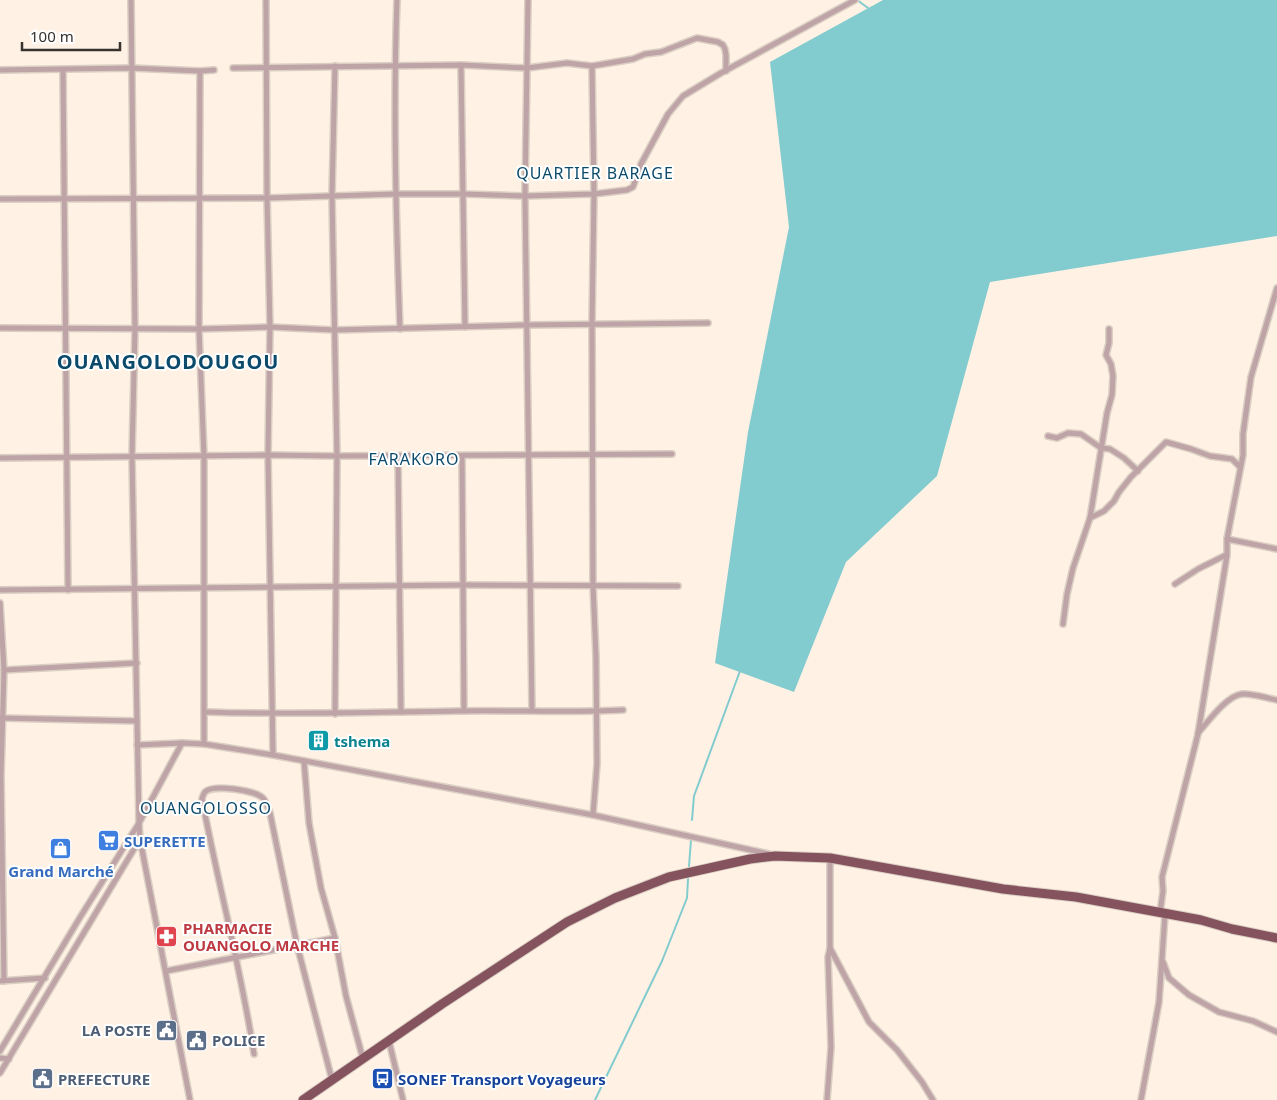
<svg xmlns="http://www.w3.org/2000/svg" width="1277" height="1100" font-family="'Noto Sans',sans-serif">
<rect width="100%" height="100%" fill="#fff2e5"/>
<!-- water -->
<polygon fill="#82cbcf" points="883,0 1277,0 1277,236 990,282 937,476 846,562 794,692 715,663 748,432 789,227 770,62"/>
<g fill="none" stroke-linecap="round" stroke-linejoin="round">
<!-- stream -->
<g stroke="#82cbcf" stroke-width="2">
<polyline points="857,0 868,8"/>
<polyline points="692,820 694,796 740,671"/>
<polyline points="689,866 691,840"/>
<polyline points="595,1100 662,961 687,898 688,879"/>
</g>
<defs>
<g id="minor">
<polyline points="131,0 135,329 132,457 139,823 140,839 190,1100"/>
<polyline points="266,0 267,198 270,327 268,455 273,755"/>
<path d="M 397,0 C 393,110 396,219 400,329"/>
<polyline points="528,0 525,196 532,710"/>
<polyline points="461,65 465,327"/>
<polyline points="335,66 332,196 337,456 335,714"/>
<polyline points="592,66 594,194 592,325 593,585 596,657 597,764 593,815"/>
<polyline points="233,68 461,65 527,68 567,63 592,66 633,59 645,54 661,52 697,38 718,42 723,45 725,49 726,55 726,71"/>
<polyline points="0,70 131,68 200,71 214,70"/>
<polyline points="63,70 68,590"/>
<polyline points="200,71 199,329 204,456 204,744"/>
<polyline points="0,199 267,198 396,194 463,194 525,196 594,194 627,190 633,187 641,164 668,114 683,96 721,73 855,0"/>
<polyline points="0,328 199,329 270,327 335,330 526,325 708,323"/>
<polyline points="1048,436 1057,438 1068,433 1081,434 1101,448 1110,449 1124,458 1138,471"/>
<polyline points="398,456 401,712"/>
<polyline points="462,456 464,711"/>
<polyline points="0,458 268,455 337,456 672,454"/>
<polyline points="1090,518 1104,511 1114,501 1119,492 1131,477 1166,442 1191,449 1210,456 1232,459 1240,467"/>
<polyline points="1227,539 1277,549"/>
<polyline points="1175,584 1198,569 1226,555"/>
<polyline points="0,590 463,585 678,586"/>
<polyline points="0,603 4,670 1,776 4,981"/>
<polyline points="1063,624 1067,594 1073,568 1090,518 1107,413 1112,395 1113,376 1111,364 1106,355 1109,343 1109,329"/>
<polyline points="4,670 137,663"/>
<path d="M 205,712 C 290,715 375,712 460,711 C 514,710 569,713 623,710"/>
<polyline points="0,718 137,721"/>
<path d="M 1198,733 C 1208,722 1226,696 1242,694 C 1253,693 1266,698 1277,700"/>
<polyline points="137,745 182,743 204,744 273,755 593,815 769,854"/>
<polyline points="304,761 309,823 321,888 335,938 346,996 363,1059"/>
<polyline points="1160,913 1163,891 1162,877 1198,734 1227,555 1227,539 1243,455 1243,434 1251,377 1277,288"/>
<polyline points="830,948 869,1022 897,1050 922,1082 933,1100"/>
<polyline points="1163,962 1169,978 1189,995 1219,1012 1253,1021 1277,1032"/>
<polyline points="166,971 335,938"/>
<polyline points="0,981 45,978"/>
<polyline points="389,1041 403,1100"/>
<polyline points="0,1051 79,919 139,823 182,743"/>
<path d="M 254,1054 C 241,968 218,884 202,799 C 202,798 204,793 205,792 C 213,784 255,790 263,798 C 266,801 268,808 270,813 L 297,945 L 332,1080"/>
<polyline points="0,1058 9,1059"/>
<polyline points="0,1073 140,839"/>
<polyline points="827,1100 831,1047 828,957 830,948 830,858"/>
<polyline points="1141,1100 1159,1002 1165,914"/>
</g>
<polyline id="trunk" points="303,1100 442,1004 567,922 615,898 669,877 750,859 775,856 830,858 1003,889 1076,897 1201,920 1232,929 1277,938"/>
</defs>
<!-- minor casing -->
<use href="#minor" stroke="#dbcfc4" stroke-width="8"/>
<!-- trunk casing -->
<use href="#trunk" stroke="#dbcfc4" stroke-width="11"/>
<!-- minor -->
<use href="#minor" stroke="#bea3a7" stroke-width="5"/>
<!-- trunk -->
<use href="#trunk" stroke="#84535d" stroke-width="9"/>
</g>
<!-- icons -->
<defs>
<symbol id="building-square" viewBox="-11 -11 22 22"><rect x="-9" y="-9" width="18" height="18" rx="4" fill="#0f9aa8" stroke="#fff"/><path d="M-4-6H4V6H1V3H-1V6H-4ZM-2.5-4.3h1.7v1.8h-1.7ZM.8-4.3h1.7v1.8H.8ZM-2.5-1h1.7V.8h-1.7ZM.8-1h1.7V.8H.8Z" fill="#fff"/></symbol>
<symbol id="supermarket-square" viewBox="-11 -11 22 22"><rect x="-9" y="-9" width="18" height="18" rx="4" fill="#3f7fe0" stroke="#fff"/><path d="M-6-5.5h2.5l.6 2H6L4.5 2H-2.5L-4.4-4H-6ZM-1.5 3.2a1.3 1.3 0 1 0 .1 0ZM3 3.2a1.3 1.3 0 1 0 .1 0Z" fill="#fff"/></symbol>
<symbol id="shop-square" viewBox="-11 -11 22 22"><rect x="-9" y="-9" width="18" height="18" rx="4" fill="#3f7fe0" stroke="#fff"/><path d="M-5-2.5h2.3a2.7 3.5 0 0 1 5.4 0H5L5.5 6h-11ZM-1.5-2.5h3a1.5 2.3 0 0 0-3 0Z" fill="#fff"/></symbol>
<symbol id="pharmacy-square" viewBox="-11 -11 22 22"><rect x="-9" y="-9" width="18" height="18" rx="4" fill="#e0444e" stroke="#fff"/><path d="M-2-6h4v4h4v4h-4v4h-4v-4h-4v-4h4Z" fill="#fff"/></symbol>
<symbol id="civic-square" viewBox="-11 -11 22 22"><rect x="-9" y="-9" width="18" height="18" rx="4" fill="#5c6f8a" stroke="#fff"/><path d="M-.6-6.5H3V-4.5H.6V-3L4-1V1h2V6H-6V1h2V-1L-.6-3ZM-1.2 2.5V6h2.4V2.5Z" fill="#fff"/></symbol>
<symbol id="bus-square" viewBox="-11 -11 22 22"><rect x="-9" y="-9" width="18" height="18" rx="4" fill="#1a4fb4" stroke="#fff"/><path d="M-5-6H5V4H4V6H2V4H-2V6H-4V4H-5ZM-3.5-4V0h7V-4ZM-3.5 1.2v1.5H-2V1.2ZM2 1.2v1.5H3.5V1.2Z" fill="#fff"/></symbol>
</defs>
<g fill-rule="evenodd">
<use href="#building-square" x="306" y="728" width="25" height="25"/>
<use href="#supermarket-square" x="96" y="828" width="25" height="25"/>
<use href="#shop-square" x="48" y="836" width="25" height="25"/>
<use href="#pharmacy-square" x="154" y="924" width="25" height="25"/>
<use href="#civic-square" x="154" y="1018" width="25" height="25"/>
<use href="#civic-square" x="184" y="1028" width="25" height="25"/>
<use href="#civic-square" x="30" y="1066" width="25" height="25"/>
<use href="#bus-square" x="370" y="1066" width="25" height="25"/>
</g>
<g text-anchor="middle" dominant-baseline="central" stroke-width="4" stroke-linejoin="round" paint-order="stroke">
<!-- culture labels -->
<g font-size="15" font-weight="bold" fill="#0d838f" stroke="#fff" text-anchor="start">
<text x="334" y="741">tshema</text>
</g>
<!-- shop labels -->
<g font-size="15" font-weight="bold" fill="#366cbe" stroke="#fff" text-anchor="start">
<text x="124" y="841">SUPERETTE</text>
<text x="61" y="871" text-anchor="middle">Grand Marché</text>
</g>
<!-- health labels -->
<g font-size="15" font-weight="bold" fill="#be3a42" stroke="#fff" text-anchor="start">
<text x="183" y="928">PHARMACIE<tspan x="183" dy="17">OUANGOLO MARCHE</tspan></text>
</g>
<!-- service labels -->
<g font-size="15" font-weight="bold" fill="#4e5e75" stroke="#fff" text-anchor="start">
<text x="151" y="1030" text-anchor="end">LA POSTE</text>
<text x="212" y="1040">POLICE</text>
<text x="58" y="1079">PREFECTURE</text>
</g>
<!-- transit labels -->
<g font-size="15" font-weight="bold" fill="#164399" stroke="#fff" text-anchor="start">
<text x="398" y="1079">SONEF Transport Voyageurs</text>
</g>
<!-- neighbourhood labels -->
<g font-size="16" letter-spacing="1" fill="#0c4a6b" stroke="#fff">
<text x="595" y="173">QUARTIER BARAGE</text>
<text x="414" y="459">FARAKORO</text>
<text x="206" y="808">OUANGOLOSSO</text>
</g>
<!-- district labels -->
<g font-size="20" font-weight="bold" letter-spacing="1" fill="#0c4a6b" stroke="#fff">
<text x="168" y="361">OUANGOLODOUGOU</text>
</g>
</g>
<!-- scale -->
<path d="M22 42v8h98v-8" fill="none" stroke="#37322d" stroke-width="2.5"/>
<text x="30" y="42" font-size="15" fill="#37322d" stroke="#ffffff" stroke-width="4" paint-order="stroke">100 m</text>
</svg>
